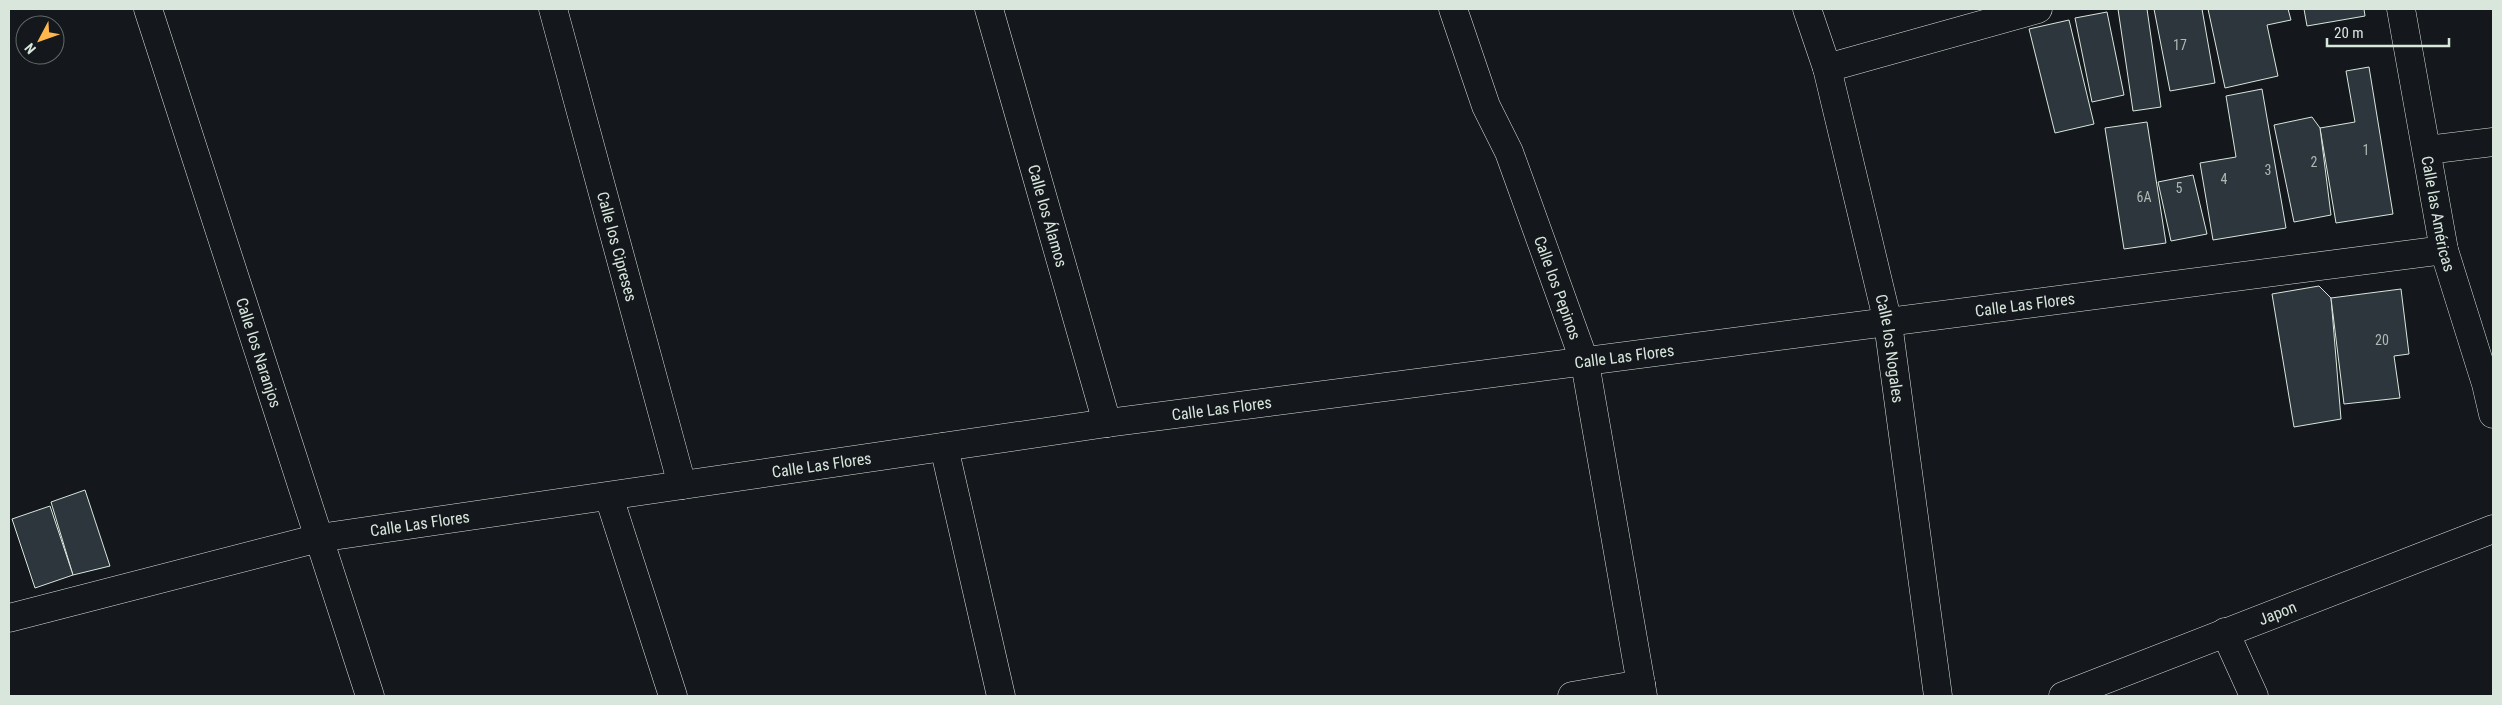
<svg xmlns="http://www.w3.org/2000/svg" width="2502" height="705" font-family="'Roboto Condensed',sans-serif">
<rect width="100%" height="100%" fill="#14181c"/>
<!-- building -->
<g fill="#2c363c" stroke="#d8e6dc">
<polygon points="2118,9 2147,9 2161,107 2133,111"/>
<polygon points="2154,9 2202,9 2215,83 2170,91"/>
<polygon points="2208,9 2288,9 2291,20 2267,25 2278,76 2225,88"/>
<polygon points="2304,9 2364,9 2365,16 2307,26"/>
<polygon points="2107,12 2124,95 2092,102 2075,18"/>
<polygon points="2069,20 2094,124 2055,133 2029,29"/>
<polygon points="2369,67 2393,214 2336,223 2320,128 2355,122 2346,71"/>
<polygon points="2262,89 2286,228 2213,240 2200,163 2236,157 2226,96"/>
<polygon points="2312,117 2320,128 2331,215 2294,222 2274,125"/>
<polygon points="2147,122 2166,243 2124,249 2105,128"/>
<polygon points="2193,175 2207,234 2171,241 2158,182"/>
<polygon points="2319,286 2331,298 2341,419 2294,427 2272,294"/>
<polygon points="2401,289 2409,354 2394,356 2400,398 2344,404 2331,298"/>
<polygon points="85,490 110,566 73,575 51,502"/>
<polygon points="50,506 73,575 35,588 12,519"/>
</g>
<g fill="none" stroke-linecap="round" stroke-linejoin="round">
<defs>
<g id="minor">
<path id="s1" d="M 148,9 L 370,696"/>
<path id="s2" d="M 553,9 L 682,485"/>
<path id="s3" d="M 989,9 L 1107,423"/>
<path id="s4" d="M 1453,9 L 1486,106 L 1509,152 L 1585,363 L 1643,696"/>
<path id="s5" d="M 1807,9 L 1827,68 L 1888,323 L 1938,696"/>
<path id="s6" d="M 2401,9 L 2444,250 L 2486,384 L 2493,414"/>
<polyline points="1827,68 2038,9"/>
<polyline points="2427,150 2493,142"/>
<polyline points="944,447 1001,696"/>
<polyline points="609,497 673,696"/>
<path id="s7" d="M 9,618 L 319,538 L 1107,423 L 2444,250"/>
<polyline points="2225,632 2254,696"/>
<polyline points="1572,696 1641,684"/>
<path id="s8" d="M 2063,696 L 2493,529"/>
</g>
</defs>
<!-- minor casing -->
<use href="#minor" stroke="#d8e6dc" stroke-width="29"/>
<!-- minor -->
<use href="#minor" stroke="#14181c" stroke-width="28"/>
</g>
<g text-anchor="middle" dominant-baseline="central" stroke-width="4" stroke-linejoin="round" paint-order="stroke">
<!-- number labels -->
<g font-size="14" fill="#adbab4">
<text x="2180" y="45">17</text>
<text x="2366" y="150">1</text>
<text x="2314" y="162">2</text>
<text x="2268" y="170">3</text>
<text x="2224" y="179">4</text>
<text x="2179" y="188">5</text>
<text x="2144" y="197">6A</text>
<text x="2382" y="340">20</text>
</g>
<!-- street labels -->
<g font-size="16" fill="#d8e6dc" stroke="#14181c">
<text stroke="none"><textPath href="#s6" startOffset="208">Calle las Américas</textPath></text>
<text stroke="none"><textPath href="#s3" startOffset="215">Calle los Álamos</textPath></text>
<text stroke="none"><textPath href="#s2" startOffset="246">Calle los Cipreses</textPath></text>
<text stroke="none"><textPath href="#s4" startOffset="298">Calle los Pepinos</textPath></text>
<text stroke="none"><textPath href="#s7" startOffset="2042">Calle Las Flores</textPath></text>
<text stroke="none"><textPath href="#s5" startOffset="350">Calle los Nogales</textPath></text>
<text stroke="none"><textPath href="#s1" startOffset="361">Calle los Naranjos</textPath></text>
<text stroke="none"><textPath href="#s7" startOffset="1638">Calle Las Flores</textPath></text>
<text stroke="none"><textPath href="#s7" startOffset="1232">Calle Las Flores</textPath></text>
<text stroke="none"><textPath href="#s7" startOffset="828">Calle Las Flores</textPath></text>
<text stroke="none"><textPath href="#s7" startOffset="422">Calle Las Flores</textPath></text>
<text stroke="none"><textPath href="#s8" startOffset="230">Japon</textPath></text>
</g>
</g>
<!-- border -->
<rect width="2502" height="705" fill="none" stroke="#d8e6dc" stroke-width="20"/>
<!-- north arrow -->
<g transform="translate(40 40) rotate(229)"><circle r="24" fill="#14181c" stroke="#626a69"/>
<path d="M0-4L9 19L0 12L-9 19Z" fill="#ffb74d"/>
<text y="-8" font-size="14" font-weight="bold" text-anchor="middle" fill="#d8e6dc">N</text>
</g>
<!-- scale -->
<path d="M2327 38v8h122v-8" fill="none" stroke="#d8e6dc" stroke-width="2.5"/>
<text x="2334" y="38" font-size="15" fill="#d8e6dc" stroke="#14181c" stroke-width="4" paint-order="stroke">20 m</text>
</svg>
